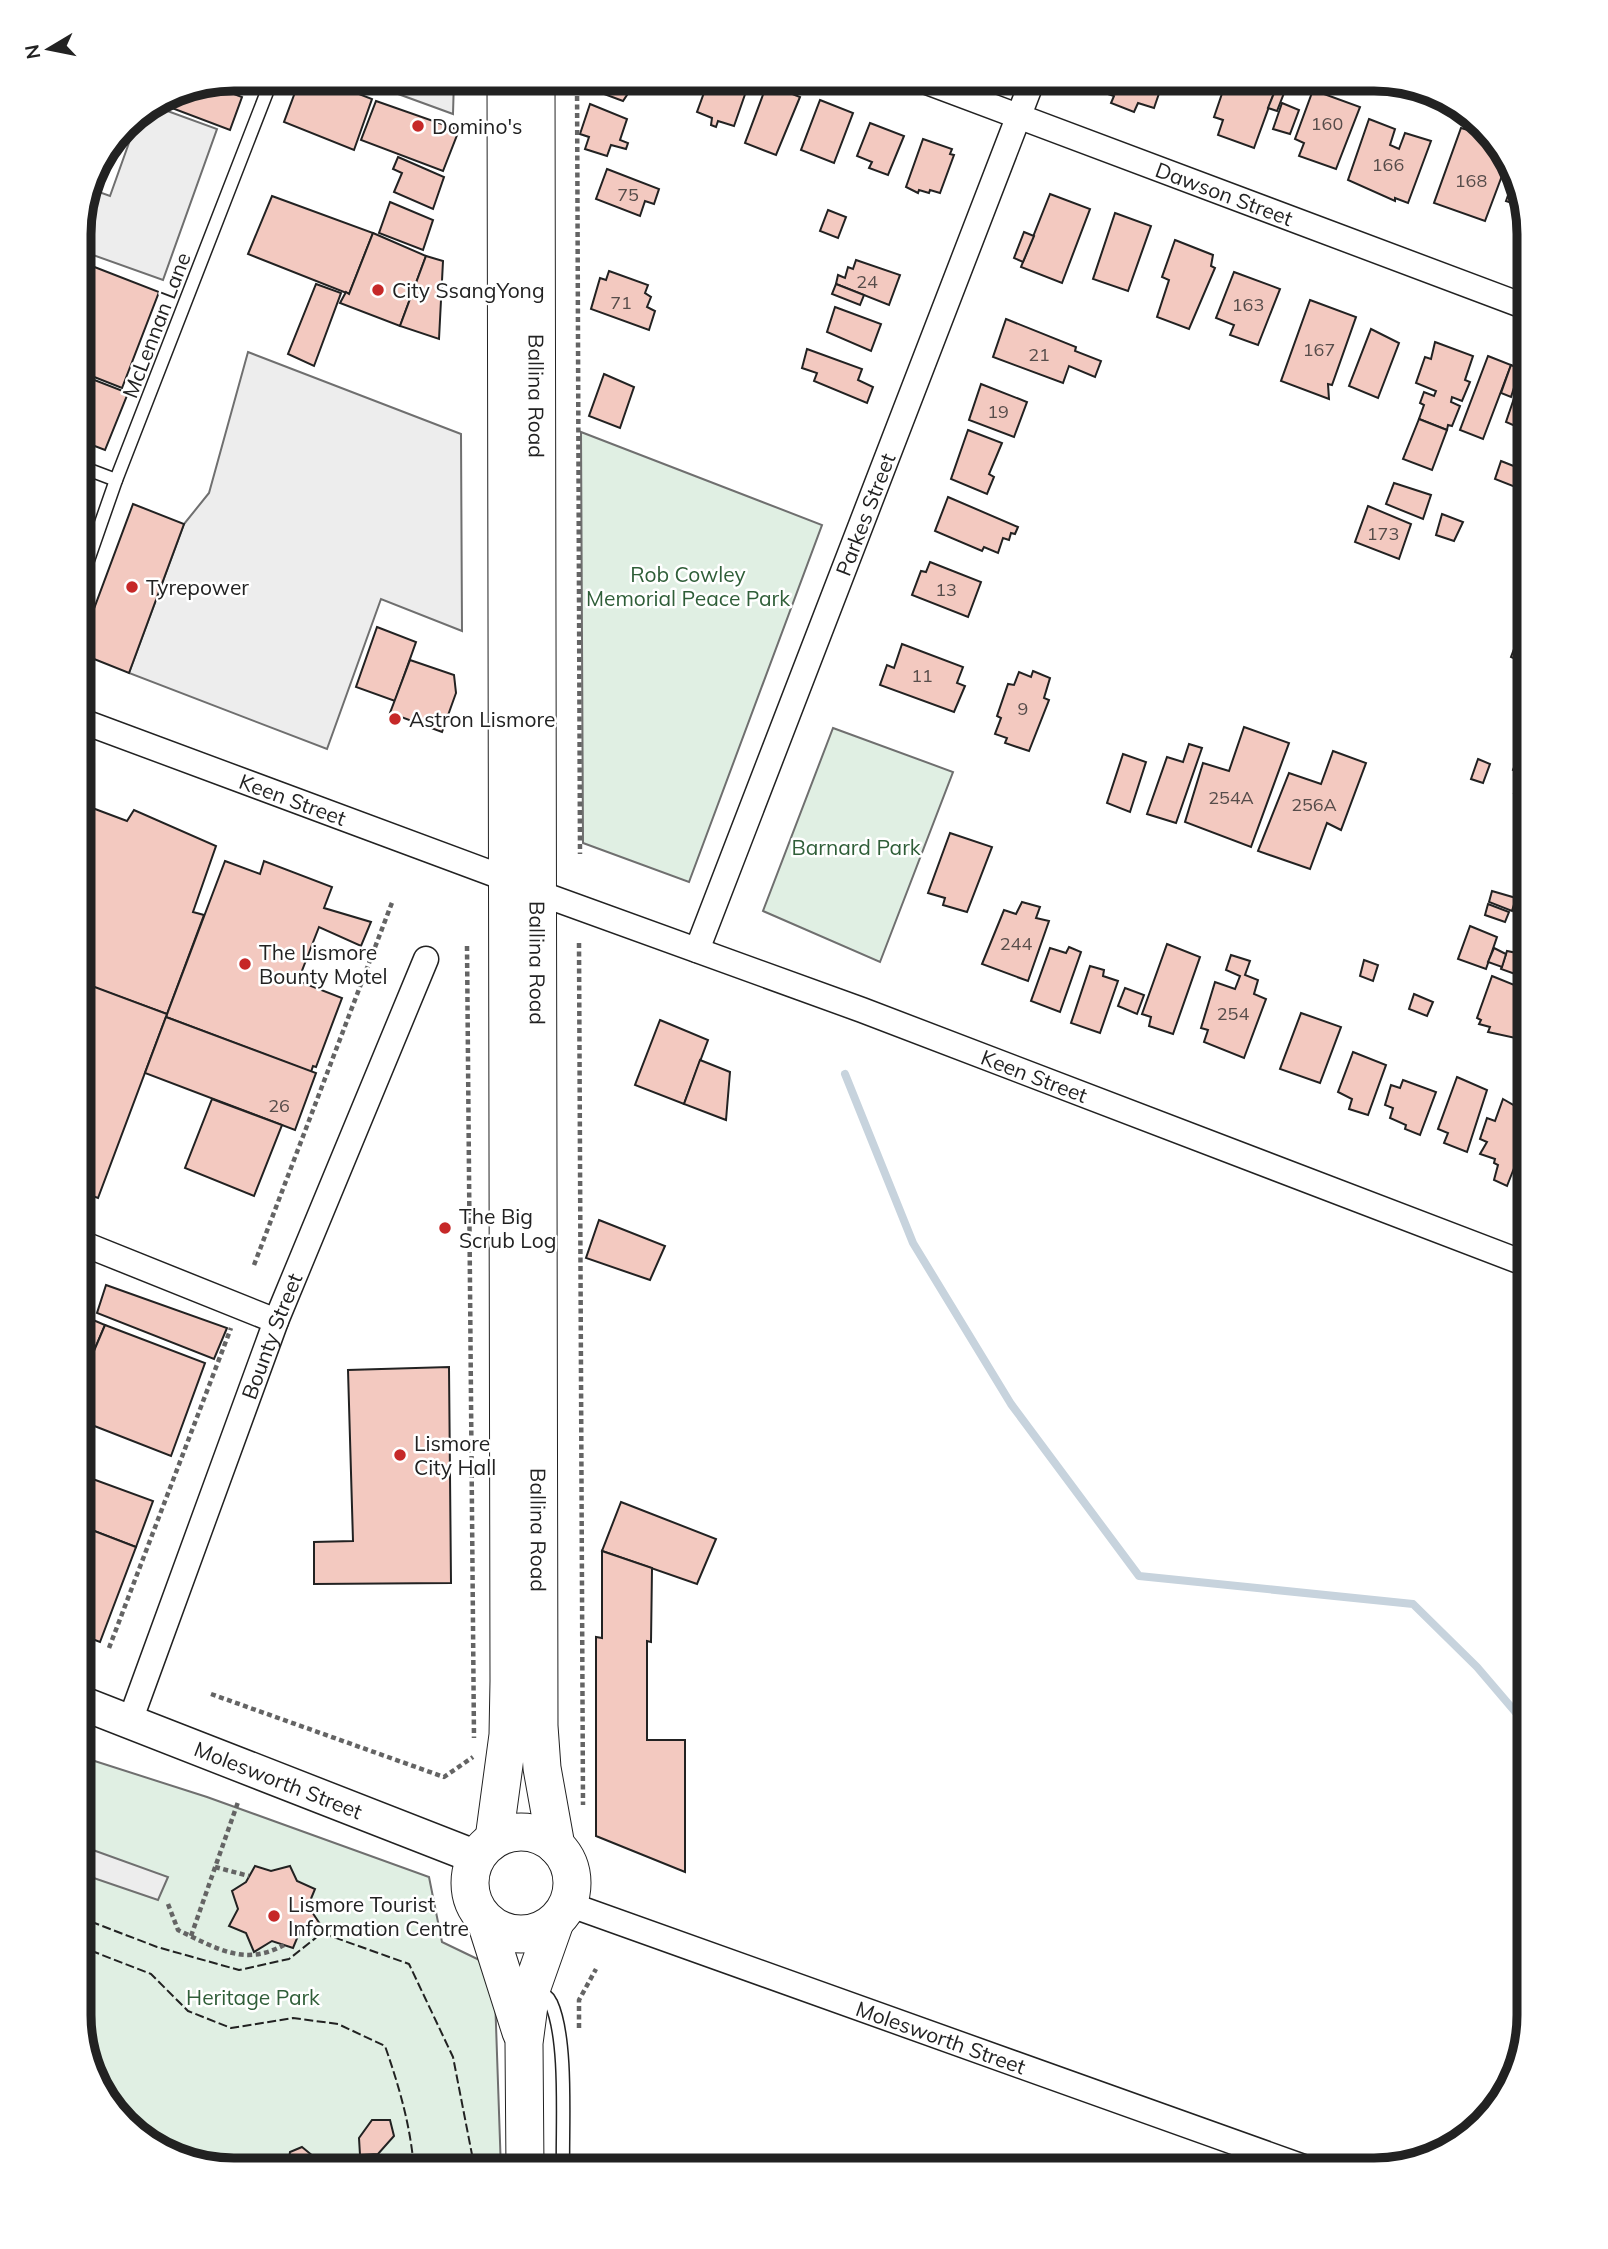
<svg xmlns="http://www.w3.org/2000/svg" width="1608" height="2249" font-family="Mulish,sans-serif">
<rect width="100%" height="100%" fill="#fff"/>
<!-- green -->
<g fill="#e0efe3" stroke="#6f6f6f" stroke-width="2">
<polygon points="581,432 822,525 689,882 583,843"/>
<polygon points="833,728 953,772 880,962 763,911"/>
<polygon points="79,1756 207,1797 429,1877 442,1942 494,1967 501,2170 224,2170 156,2149 100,2093 79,2015"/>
</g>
<!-- parking -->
<g fill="#ededed" stroke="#6f6f6f" stroke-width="2">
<polygon points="357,79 454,79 453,114"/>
<polygon points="151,105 217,129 163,280 79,250 79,223 88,188 110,196 140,112"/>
<polygon points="248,352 461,434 462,631 381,599 327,749 129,673 184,524 209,493"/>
<polygon points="79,1845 168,1877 158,1900 79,1873"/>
</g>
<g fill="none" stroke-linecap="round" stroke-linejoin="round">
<!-- stream -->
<polyline stroke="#c7d3dd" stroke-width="8" points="845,1074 913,1243 1011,1404 1139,1576 1413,1604 1477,1667 1529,1728"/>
</g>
<!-- building -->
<g fill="#f3c9c0" stroke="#222" stroke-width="2">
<polygon points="234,79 245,79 239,93 213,83"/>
<polygon points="300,79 320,79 372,99 354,150 284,122"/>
<polygon points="588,79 647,79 642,92 631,89 623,101 585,87"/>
<polygon points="709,79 750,80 734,126 718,121 716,127 711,125 712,118 697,112"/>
<polygon points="1110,79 1164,79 1154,108 1138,103 1134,112 1111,103 1114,96 1105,93"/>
<polygon points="1200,79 1225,79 1220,92 1198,83"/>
<polygon points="1227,79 1236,79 1274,93 1254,148 1218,135 1223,120 1214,117"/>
<polygon points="1272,79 1289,79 1284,93 1269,88"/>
<polygon points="1293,79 1310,79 1306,89 1290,84"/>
<polygon points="207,84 242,97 230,130 156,102 175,90"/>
<polygon points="767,84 800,97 776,155 745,143"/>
<polygon points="1269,88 1284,93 1277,111 1268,108 1274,93 1268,91"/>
<polygon points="1313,90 1360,107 1336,169 1299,156 1304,143 1295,139"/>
<polygon points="820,100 853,113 834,163 801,150"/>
<polygon points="376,101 459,130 443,171 361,140"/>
<polygon points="1282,103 1299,110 1290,134 1273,129"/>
<polygon points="590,104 627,119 620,140 628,143 626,149 611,145 607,156 585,149 589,137 580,134"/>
<polygon points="1369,119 1395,129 1390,145 1399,149 1405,133 1431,141 1408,203 1395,198 1395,201 1348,180"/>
<polygon points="870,123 904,136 888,175 869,168 872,162 857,156"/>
<polygon points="1461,128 1489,136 1509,157 1485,221 1434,203"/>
<polygon points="923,139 952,149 950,154 954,155 940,193 930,190 929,193 919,190 918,193 906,187"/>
<polygon points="103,154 91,187 89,186 95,165"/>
<polygon points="398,157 444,177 433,209 394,192 402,173 393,169"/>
<polygon points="607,169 659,189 654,204 645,201 640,216 596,199"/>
<polygon points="1514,178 1522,206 1506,201"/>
<polygon points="1050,194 1090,209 1062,283 1021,267"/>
<polygon points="272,196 373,233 349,294 248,254"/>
<polygon points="390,202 433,220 423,250 379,233"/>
<polygon points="828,210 846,217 838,238 820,231"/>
<polygon points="1115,213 1151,226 1128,291 1093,279"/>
<polygon points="1524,213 1528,228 1520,225"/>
<polygon points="1024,232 1034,236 1023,262 1014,258"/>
<polygon points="373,233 426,256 400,326 340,303 346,292 349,294"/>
<polygon points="1175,240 1213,255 1211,266 1215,268 1189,329 1157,317 1169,280 1162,277"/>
<polygon points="426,256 443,261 439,339 400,326"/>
<polygon points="856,260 900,275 889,305 836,284 838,275 845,278 848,267 853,269"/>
<polygon points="79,261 159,292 122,388 79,371"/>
<polygon points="609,271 648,285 645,293 651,297 647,307 655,311 649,330 591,309 600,278 606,280"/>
<polygon points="1234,272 1280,289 1258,345 1230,335 1234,325 1216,318"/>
<polygon points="316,284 341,293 314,366 288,354"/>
<polygon points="836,284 864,295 860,305 832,294"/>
<polygon points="1310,300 1356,317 1332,385 1328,384 1329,399 1281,381"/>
<polygon points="835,307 881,324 871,351 827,332"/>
<polygon points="1006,319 1076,347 1075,351 1101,361 1095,377 1069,366 1063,383 993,357"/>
<polygon points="1371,329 1399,343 1378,398 1349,386"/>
<polygon points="1435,342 1473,356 1465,380 1470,382 1462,401 1452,397 1451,402 1460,406 1452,426 1448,425 1447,430 1419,419 1424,405 1420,403 1424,392 1434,396 1436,391 1416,383 1425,357 1431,359"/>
<polygon points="807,349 862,369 858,380 873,387 867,403 814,381 817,373 802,368"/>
<polygon points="1488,356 1511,365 1483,439 1460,430"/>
<polygon points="1526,363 1529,364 1529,432 1506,422"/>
<polygon points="1511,365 1520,369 1511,397 1501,393"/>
<polygon points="79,374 128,393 105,450 79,440"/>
<polygon points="604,374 634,387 620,428 589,416"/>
<polygon points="981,384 1027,402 1014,437 969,420"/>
<polygon points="1419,419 1447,430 1432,470 1403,459"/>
<polygon points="968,430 1002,443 989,474 994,477 987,494 951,479"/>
<polygon points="1501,461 1529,472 1523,490 1495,479"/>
<polygon points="1394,483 1431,495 1423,519 1386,504"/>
<polygon points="948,497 1018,527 1015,534 1011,533 1009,540 1003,538 998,553 984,547 982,551 935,531"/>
<polygon points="133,504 184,524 129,673 79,653 79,649"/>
<polygon points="1368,506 1411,524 1399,559 1355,542"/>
<polygon points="1442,514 1463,522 1454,541 1436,535"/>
<polygon points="1529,531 1529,556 1521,553"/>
<polygon points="930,562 981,582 968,617 912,595 921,571 926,572"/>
<polygon points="377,627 416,642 395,701 356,687"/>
<polygon points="1519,636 1529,641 1529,665 1511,657"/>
<polygon points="902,644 963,667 957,683 965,686 954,712 880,685 887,665 894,668"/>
<polygon points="410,660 454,675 456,693 442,732 390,713"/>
<polygon points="1033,671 1050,678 1044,698 1049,700 1029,751 1005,743 1007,738 995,734 1001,718 997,716 1008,684 1014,685 1019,672 1031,677"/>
<polygon points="1244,727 1289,743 1251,847 1185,822 1203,763 1229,771"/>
<polygon points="1189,744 1202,748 1176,823 1147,814 1167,757 1183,762"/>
<polygon points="1522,746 1529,749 1529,776 1513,770"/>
<polygon points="1333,751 1366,763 1341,830 1327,823 1310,869 1258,851 1289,773 1321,784"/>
<polygon points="1123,754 1146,762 1130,812 1107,803"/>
<polygon points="1478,759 1490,764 1483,783 1471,779"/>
<polygon points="1518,782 1528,785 1524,796 1514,793"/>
<polygon points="79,803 127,821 134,810 216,846 193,912 204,915 167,1014 79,982"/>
<polygon points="950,833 992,847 967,912 943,905 945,898 928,893"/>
<polygon points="225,861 260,874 264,861 332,887 324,908 371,922 361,946 319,927 298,981 342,998 316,1067 313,1066 311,1072 166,1017"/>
<polygon points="1529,876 1529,905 1520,902"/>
<polygon points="1492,891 1516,898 1512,911 1489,902"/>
<polygon points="1022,902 1040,907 1036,918 1049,921 1028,981 982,964 1004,910 1016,914"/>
<polygon points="1488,904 1509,912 1505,922 1485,915"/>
<polygon points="1527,925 1529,926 1529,979 1501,969 1507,951 1517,953"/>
<polygon points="1470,926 1497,937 1486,969 1458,959"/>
<polygon points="1167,944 1200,957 1173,1034 1149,1026 1151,1017 1142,1014"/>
<polygon points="1069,947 1081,952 1060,1012 1031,1001 1050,948 1066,953"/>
<polygon points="1494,948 1506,954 1502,967 1488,962"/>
<polygon points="1231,955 1250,961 1245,975 1258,980 1254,994 1266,999 1244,1058 1204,1042 1208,1030 1201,1028 1215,982 1235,989 1240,976 1226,970"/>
<polygon points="1364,960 1378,965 1373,981 1360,976"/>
<polygon points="1090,966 1104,970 1103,976 1118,981 1100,1033 1071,1023"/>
<polygon points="1492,976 1529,991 1529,1041 1488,1032 1490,1027 1479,1024 1481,1020 1477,1018"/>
<polygon points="92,986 167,1014 98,1198 79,1191 79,1021"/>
<polygon points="1125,988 1144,995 1137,1014 1118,1006"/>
<polygon points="1414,994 1433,1002 1427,1016 1409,1009"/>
<polygon points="1301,1013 1341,1027 1320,1083 1280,1069"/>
<polygon points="166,1017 316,1073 295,1130 145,1073"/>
<polygon points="660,1020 708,1040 684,1104 635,1085"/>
<polygon points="1353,1052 1386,1065 1368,1115 1349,1109 1352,1099 1338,1092"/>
<polygon points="700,1060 730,1072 726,1120 684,1104"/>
<polygon points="1457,1077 1487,1090 1467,1152 1444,1143 1448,1133 1438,1129"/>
<polygon points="1403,1080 1436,1092 1420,1135 1405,1129 1406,1125 1390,1118 1393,1108 1385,1105 1391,1085 1400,1088"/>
<polygon points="212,1099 282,1125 254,1196 185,1168"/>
<polygon points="1503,1099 1529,1114 1529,1130 1507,1186 1494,1180 1498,1165 1494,1163 1495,1159 1480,1154 1487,1142 1480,1139 1487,1118 1495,1121"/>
<polygon points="599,1220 665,1246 650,1280 586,1258"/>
<polygon points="106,1285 227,1328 214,1359 97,1313"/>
<polygon points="79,1314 105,1325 79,1386"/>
<polygon points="105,1325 205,1363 171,1456 79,1420 79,1386"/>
<polygon points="449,1367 451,1583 314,1584 314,1542 353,1541 348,1370"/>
<polygon points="79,1474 153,1501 136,1547 84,1527 79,1541"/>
<polygon points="621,1502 716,1539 697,1584 602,1551"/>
<polygon points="84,1527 136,1547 100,1642 79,1634 79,1541"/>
<polygon points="602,1551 652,1568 651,1642 647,1641 647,1740 685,1740 685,1872 596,1836 596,1637 602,1638"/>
<polygon points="255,1866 271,1871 290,1866 297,1881 315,1889 308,1906 320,1924 300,1931 293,1948 272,1941 254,1952 246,1933 229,1926 238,1909 232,1891 246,1882"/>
<polygon points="372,2120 390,2120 394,2136 378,2154 360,2155 359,2138"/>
<polygon points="302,2147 313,2156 310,2167 294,2170 288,2164 290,2152"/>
</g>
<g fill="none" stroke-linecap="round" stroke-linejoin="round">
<defs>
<g id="lane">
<polyline points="79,466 116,480"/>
<polyline points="79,586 116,480 272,79"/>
<path d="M 534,1990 C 542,1992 548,1996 551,2003 C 568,2040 562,2127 563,2170"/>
</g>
<g id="street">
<path id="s1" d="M 919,79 L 1529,308"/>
<path id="s2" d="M 79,720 L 507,879"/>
<path id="s3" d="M 539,893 L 862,1010 L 1529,1265"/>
<path id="s4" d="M 697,950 L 1033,79"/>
<polyline points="79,1242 276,1321"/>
<path id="s5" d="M 130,1721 L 276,1321 L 426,959"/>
<path id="s6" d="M 568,1904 L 1312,2170"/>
</g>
<g id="secondary">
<path id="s7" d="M 79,1702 L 476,1857"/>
</g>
<g id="primary">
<path id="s8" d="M 536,79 L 539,1726 L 542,1768 L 556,1846"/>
<circle cx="521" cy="1883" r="51"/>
<polyline points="494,1839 508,1735 509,1681 506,79"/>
<polyline points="486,1922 521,2032"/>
<polyline points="525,2170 524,2043 531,1990 555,1922"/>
</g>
</defs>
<!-- lane casing -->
<use href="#lane" stroke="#222" stroke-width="15"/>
<!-- street casing -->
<use href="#street" stroke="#222" stroke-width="27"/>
<!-- secondary casing -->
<use href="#secondary" stroke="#222" stroke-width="36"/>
<!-- primary casing -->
<use href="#primary" stroke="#222" stroke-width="39"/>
<!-- path -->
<g stroke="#646464" stroke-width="4.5" stroke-dasharray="5 3.5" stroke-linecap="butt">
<polyline points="577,79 580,854"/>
<polyline points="579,943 583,1805"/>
<polyline points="467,946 474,1738"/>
<polyline points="254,1265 393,900"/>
<polyline points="109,1648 231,1328"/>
<polyline points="211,1694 444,1777 473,1757"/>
<polyline points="215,1867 249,1876"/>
<path d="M 168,1904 L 178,1930 C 216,1948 244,1967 284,1945"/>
<polyline points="79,1917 92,1877"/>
<polyline points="191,1936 238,1802"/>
<polyline points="579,2028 579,2000 596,1969"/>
</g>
<!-- lane -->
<use href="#lane" stroke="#fff" stroke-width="12"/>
<!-- street -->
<use href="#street" stroke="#fff" stroke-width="24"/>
<!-- secondary -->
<use href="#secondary" stroke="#fff" stroke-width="33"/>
<!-- primary -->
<use href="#primary" stroke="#fff" stroke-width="37"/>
<!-- fence -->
<g stroke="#222" stroke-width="2" stroke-dasharray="9 3.5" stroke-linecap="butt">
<polyline points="79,1917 157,1947 239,1970 289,1959 322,1933 409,1964 453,2057 475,2170"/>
<path d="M 79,1946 L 151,1974 L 188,2011 L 231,2028 L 293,2018 L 338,2024 L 385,2046 C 399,2086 411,2127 414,2170"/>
</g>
</g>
<!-- markers -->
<g fill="#c62828" stroke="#fff" stroke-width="2.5">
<circle cx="418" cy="126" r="7"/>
<circle cx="378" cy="290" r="7"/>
<circle cx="132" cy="587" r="7"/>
<circle cx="395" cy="719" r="7"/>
<circle cx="245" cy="964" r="7"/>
<circle cx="445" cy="1228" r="7"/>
<circle cx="400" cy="1455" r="7"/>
<circle cx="274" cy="1916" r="7"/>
</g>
<g text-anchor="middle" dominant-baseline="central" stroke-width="5" stroke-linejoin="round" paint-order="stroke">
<!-- number labels -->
<g font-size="18" fill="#564c4a">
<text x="1327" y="123">160</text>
<text x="1388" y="164">166</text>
<text x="1471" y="180">168</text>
<text x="628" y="194">75</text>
<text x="867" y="281">24</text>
<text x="621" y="302">71</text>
<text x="1248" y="304">163</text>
<text x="1319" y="349">167</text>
<text x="1039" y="354">21</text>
<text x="998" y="411">19</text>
<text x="1383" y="533">173</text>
<text x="946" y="589">13</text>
<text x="922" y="675">11</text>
<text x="1023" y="708">9</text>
<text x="1231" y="797">254A</text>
<text x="1314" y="804">256A</text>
<text x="1016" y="943">244</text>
<text x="1233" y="1013">254</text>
<text x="279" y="1105">26</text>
</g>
<!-- poi labels -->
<g font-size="21" fill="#222" stroke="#fff" text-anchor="start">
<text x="432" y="126">Domino's</text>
<text x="392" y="290">City SsangYong</text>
<text x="146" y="587">Tyrepower</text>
<text x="409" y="719">Astron Lismore</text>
<text x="259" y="952">The Lismore<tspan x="259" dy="24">Bounty Motel</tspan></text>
<text x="459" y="1216">The Big<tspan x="459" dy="24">Scrub Log</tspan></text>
<text x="414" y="1443">Lismore<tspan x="414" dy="24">City Hall</tspan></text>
<text x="288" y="1904">Lismore Tourist<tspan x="288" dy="24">Information Centre</tspan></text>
</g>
<!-- street labels -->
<g font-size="21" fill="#222" stroke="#fff">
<text stroke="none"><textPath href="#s1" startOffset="326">Dawson Street</textPath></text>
<text transform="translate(156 325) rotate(-69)">McLennan Lane</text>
<text stroke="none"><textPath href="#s8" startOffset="317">Ballina Road</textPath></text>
<text stroke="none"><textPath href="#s4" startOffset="467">Parkes Street</textPath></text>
<text stroke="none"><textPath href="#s2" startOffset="228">Keen Street</textPath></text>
<text stroke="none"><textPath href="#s8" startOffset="884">Ballina Road</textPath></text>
<text stroke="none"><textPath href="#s3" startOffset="528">Keen Street</textPath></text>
<text stroke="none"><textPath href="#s5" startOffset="410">Bounty Street</textPath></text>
<text stroke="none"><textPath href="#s8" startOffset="1451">Ballina Road</textPath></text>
<text stroke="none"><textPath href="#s7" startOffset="214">Molesworth Street</textPath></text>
<text stroke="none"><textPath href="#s6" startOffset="396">Molesworth Street</textPath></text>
</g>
<!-- park labels -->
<g font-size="21" fill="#2f5e38" stroke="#fff">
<text x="688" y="574">Rob Cowley<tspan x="688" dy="24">Memorial Peace Park</tspan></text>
<text x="856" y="847">Barnard Park</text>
<text x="253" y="1997">Heritage Park</text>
</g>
</g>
<!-- crop -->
<path d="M0 0H1608V2249H0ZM234 91H1374A143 143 0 0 1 1517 234V2015A143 143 0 0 1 1374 2158H234A143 143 0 0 1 91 2015V234A143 143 0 0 1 234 91Z" fill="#fff" fill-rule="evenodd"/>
<path fill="none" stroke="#222" stroke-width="9" d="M234 91H1374A143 143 0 0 1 1517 234V2015A143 143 0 0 1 1374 2158H234A143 143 0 0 1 91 2015V234A143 143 0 0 1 234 91Z"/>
<!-- north arrow -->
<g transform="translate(49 49) rotate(260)" stroke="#ffffff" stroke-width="5" paint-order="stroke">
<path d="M0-5L12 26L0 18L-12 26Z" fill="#222222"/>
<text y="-10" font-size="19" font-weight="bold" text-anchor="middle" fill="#222222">N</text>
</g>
</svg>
